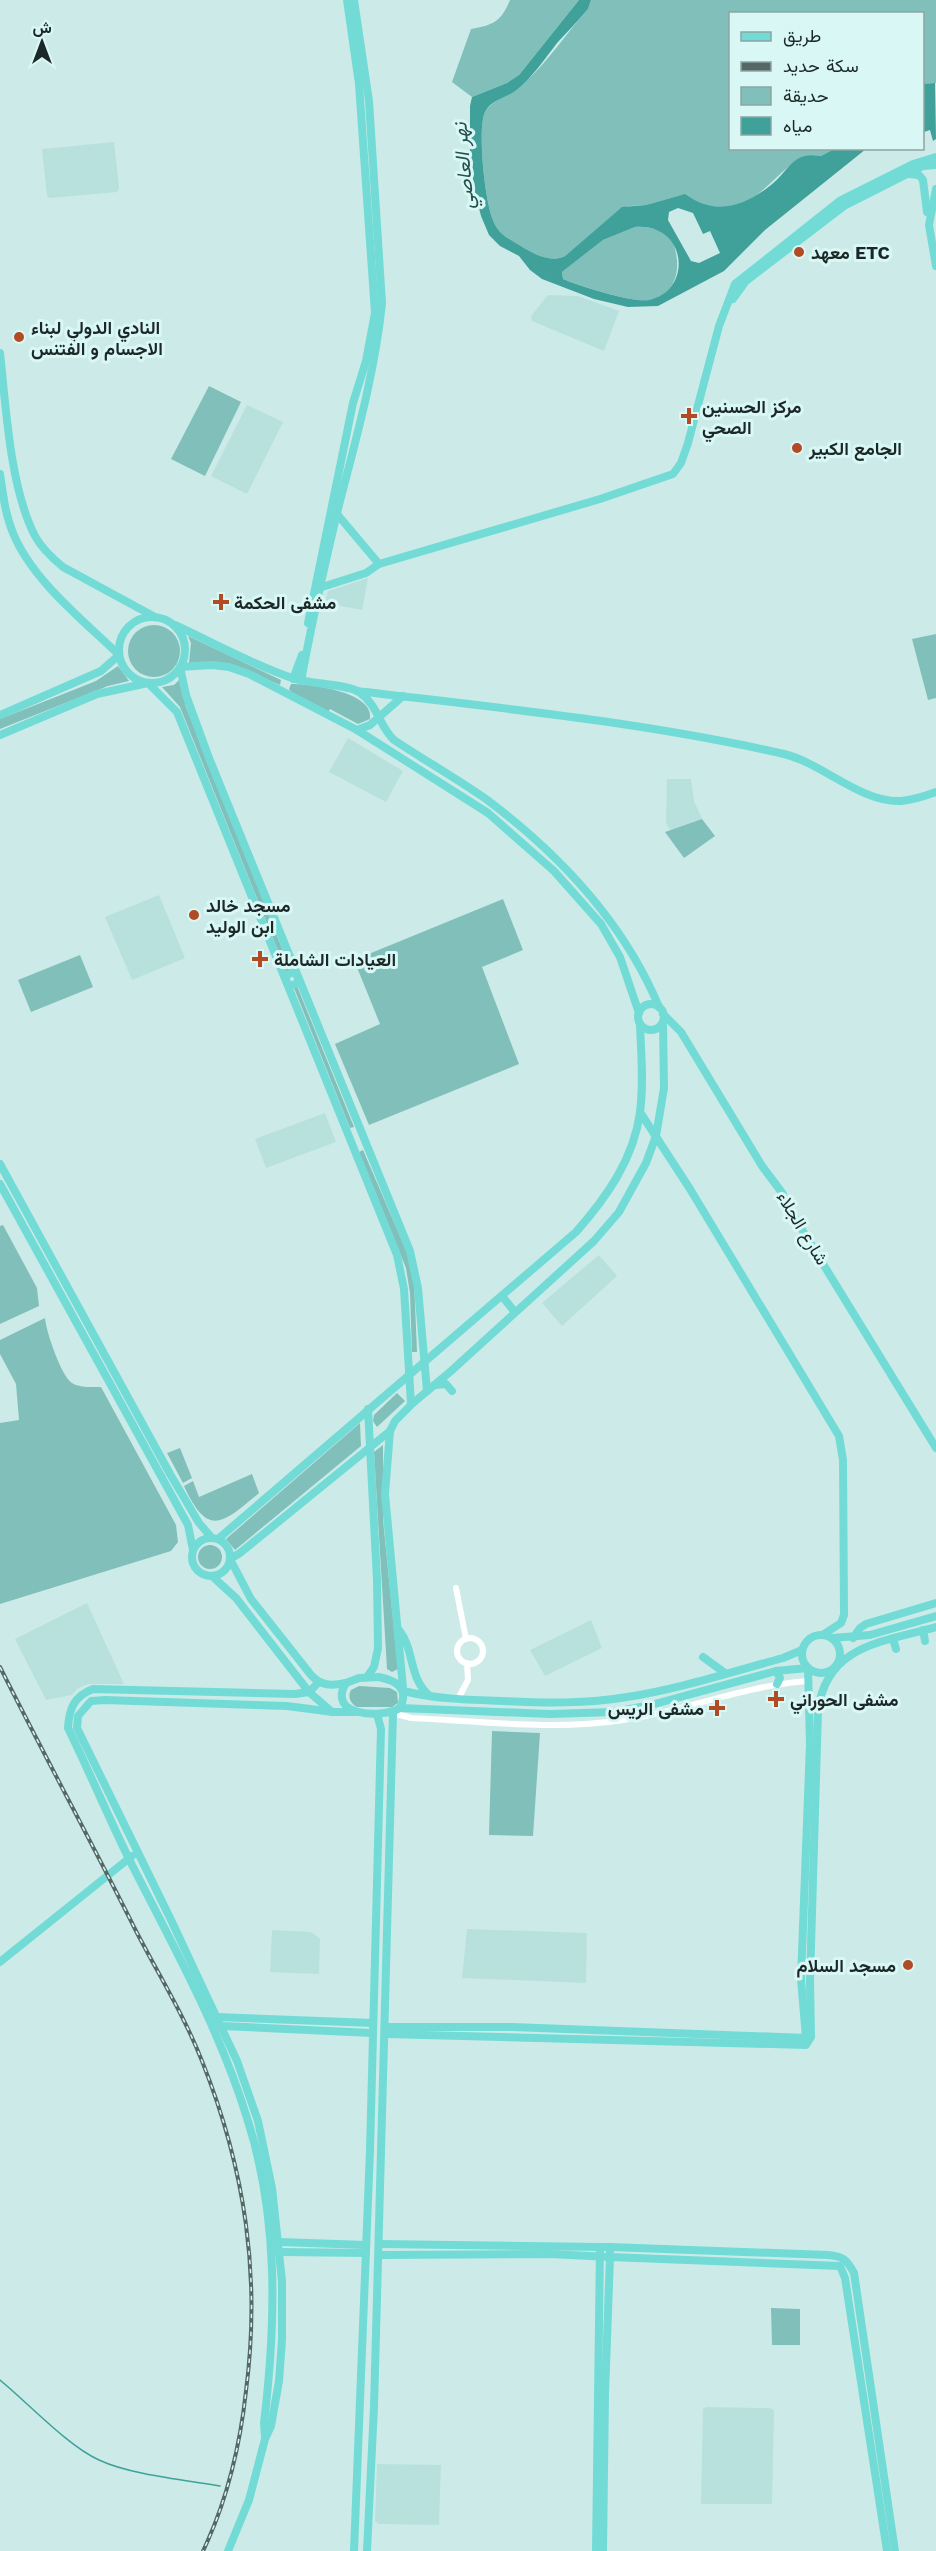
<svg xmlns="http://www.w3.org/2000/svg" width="936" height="2551" font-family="'Work Sans',Vazirmatn,sans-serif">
<rect width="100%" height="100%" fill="#ccebe8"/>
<!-- built -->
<g fill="#b8e1dd">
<polygon points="114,142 119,188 117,192 50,198 47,196 42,149"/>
<polygon points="548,295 578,296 619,311 604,351 532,321 531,316"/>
<polygon points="247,405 283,422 247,494 211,476"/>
<polygon points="368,578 362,610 325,603 328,591"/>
<polygon points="348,738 403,771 386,802 329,772"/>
<polygon points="667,779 691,779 694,801 702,819 670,830 666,823"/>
<polygon points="159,895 185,958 132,980 105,917"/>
<polygon points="325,1113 336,1142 266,1168 255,1139"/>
<polygon points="599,1255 617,1276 562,1326 542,1303"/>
<polygon points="87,1603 124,1684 89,1684 78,1688 72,1695 46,1700 15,1639"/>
<polygon points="591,1620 602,1648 545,1676 530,1650"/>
<polygon points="467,1929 587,1933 586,1983 462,1978"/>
<polygon points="272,1930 311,1932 320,1939 319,1974 270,1972"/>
<polygon points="706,2407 770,2408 774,2410 772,2504 701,2504 703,2409"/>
<polygon points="377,2464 441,2465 439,2525 379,2524 375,2521"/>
</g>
<!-- green -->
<g fill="#81bfba">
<path d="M 510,0 L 579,0 L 519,75 L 507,83 L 472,97 L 452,82 L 471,29 C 493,25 501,22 510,0 Z"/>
<path d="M 591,0 L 936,0 L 936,83 L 923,84 L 922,14 L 730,14 L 730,148 L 834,149 L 821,156 C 785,149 764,209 725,207 C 717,207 700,206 693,202 C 688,199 688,196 682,195 L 646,205 L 629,206 L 619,210 L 565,256 C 548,265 526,249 511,240 C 503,236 496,229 493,220 C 485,202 477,129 485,112 C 490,102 515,91 525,82 C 547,63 568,31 588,9 Z"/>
<path d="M 635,227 C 646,227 657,227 666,234 C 671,237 674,243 675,249 C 681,271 675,295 649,300 C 633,303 580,286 563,279 L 562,272 L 603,240 Z"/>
<polygon points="209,386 241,402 205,476 171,459"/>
<circle cx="154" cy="651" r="26"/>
<polygon points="936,634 936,698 928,700 912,639"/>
<path d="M 188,636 L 281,680 L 280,685 C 243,668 230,660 189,663 L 191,643 Z"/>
<polygon points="118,666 129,681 108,686 0,729 0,719 96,681"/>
<polygon points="179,680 186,707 291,971 287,973 180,707 162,687 174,685"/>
<path d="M 291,684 C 311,684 375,692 370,719 L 358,724 L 330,709 L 328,712 L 292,693 L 289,689 Z"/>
<polygon points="702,819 715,836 684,858 665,832"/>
<polygon points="503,899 523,950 482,967 519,1064 369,1125 335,1044 380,1024 354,960"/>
<polygon points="80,955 93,987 31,1012 18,980"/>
<polygon points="297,986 354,1127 350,1128 294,988"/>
<polygon points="363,1150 408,1255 414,1280 417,1352 412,1352 410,1293 406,1268 359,1152"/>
<polygon points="3,1225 37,1288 39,1306 0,1324 0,1226"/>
<path d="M 45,1318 C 46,1331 61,1376 72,1383 C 80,1388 92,1387 101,1387 L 176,1525 L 178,1542 L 171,1551 L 0,1604 L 0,1423 L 19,1420 L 16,1384 L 0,1354 L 0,1340 Z"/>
<polygon points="397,1393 405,1401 377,1427 373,1421 374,1415"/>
<polygon points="360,1423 361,1446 235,1550 226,1539"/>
<polygon points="383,1445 383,1520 398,1669 392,1672 387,1669 374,1452"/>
<polygon points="180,1448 192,1478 183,1483 167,1453"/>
<path d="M 252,1474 L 259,1493 C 222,1524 208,1538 184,1486 L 193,1481 L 199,1497 Z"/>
<circle cx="210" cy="1557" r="12"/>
<path d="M 359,1686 L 390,1688 L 397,1692 L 398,1703 L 392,1707 L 357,1707 C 351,1704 347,1697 351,1690 Z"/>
<polygon points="492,1731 540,1733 533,1836 489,1835"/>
<polygon points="771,2308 800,2309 800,2345 772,2345"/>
</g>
<!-- water -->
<g fill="#3fa19a" fill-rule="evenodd">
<path d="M 579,0 L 591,0 L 588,9 C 578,21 567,32 557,43 C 544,60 532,78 515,91 C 505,98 491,100 485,112 C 477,129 485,202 493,220 C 496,229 503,236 511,240 C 526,249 548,265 565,256 L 622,207 L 646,205 L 685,194 C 715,216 744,207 771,185 C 790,170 792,151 821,156 L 834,149 L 866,149 L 765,230 L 724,271 L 658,306 L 628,307 L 594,299 L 542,279 L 530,270 L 519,256 L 500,246 L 489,235 L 481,216 L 474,188 L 470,150 L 470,106 L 472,97 L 507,83 L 519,75 ZM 678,208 L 693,213 L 703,234 L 710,231 L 720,253 L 699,263 L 691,261 L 668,220 L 669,212 ZM 635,227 C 688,223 693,291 649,300 C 633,303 579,286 563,279 L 562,272 L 603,240 Z"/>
<polygon points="935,83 936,139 933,141 930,130 924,132 923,136 922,84"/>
</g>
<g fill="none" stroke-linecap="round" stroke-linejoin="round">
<!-- stream -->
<path stroke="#3fa19a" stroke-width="1.5" d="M 0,2380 C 28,2403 68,2446 99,2460 C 131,2475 185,2480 220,2486"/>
<!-- minor -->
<g stroke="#fff" stroke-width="6">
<polyline points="456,1588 466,1639"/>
<circle cx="470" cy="1651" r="13"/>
<polyline points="458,1699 468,1680 467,1663"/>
<path d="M 393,1713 L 411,1718 C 480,1721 554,1731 623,1720 C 685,1711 743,1686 807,1681"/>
</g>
<!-- major -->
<g stroke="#72dbd6" stroke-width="8">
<polyline points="909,174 919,175 923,180 927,212"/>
<polyline points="936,189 929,225 936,266"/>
<polyline points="733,299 746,281 844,206 923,166 936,165"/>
<path d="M 0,353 C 6,407 10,488 35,536 C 42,549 52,558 63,567 L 155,617"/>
<path d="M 0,474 C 3,494 5,514 13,533 C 32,580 83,620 119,655 L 101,671 L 0,715"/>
<polyline points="337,514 379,564"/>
<polyline points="322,587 366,573 379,564 600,499 673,474 681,463 688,443 719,326 735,284 841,200 913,164 936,157"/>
<circle cx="152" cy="650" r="33"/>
<polyline points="308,623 353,403 366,361 375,313 359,84 347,0"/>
<path d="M 175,625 C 214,643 251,664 292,678 C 310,684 346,684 359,692 C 378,705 379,726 394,740 C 424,760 456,778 486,799 C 558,853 624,923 659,1007"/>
<polyline points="293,679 302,655"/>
<path d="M 301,681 C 312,622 325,563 339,505 C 356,439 375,372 382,303 L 369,101 L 354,0"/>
<path d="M 357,691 C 500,708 643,722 784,754 C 822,763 861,803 901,801 C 913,800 925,796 936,792"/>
<polyline points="357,730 370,725 403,696"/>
<polyline points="0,735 97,694 148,683 177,712 397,1255 404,1289 411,1404"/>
<circle cx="292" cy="979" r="6"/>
<circle cx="651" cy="1017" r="13"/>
<polyline points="663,1014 681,1032 762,1166 783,1194 785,1202 936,1448"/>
<polyline points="640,1112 690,1189 839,1436 843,1460 844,1615 841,1623 824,1634"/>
<polyline points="0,1164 170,1474 199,1523 212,1538"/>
<polyline points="0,1184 188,1525 193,1550"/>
<polyline points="502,1296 514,1311"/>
<polyline points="435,1385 446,1384 452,1391"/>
<polyline points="427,1391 418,1288 410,1251 209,758 186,695 180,667 212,665 229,667 249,674 357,730 488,813 554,871 601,924 620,957 639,1013"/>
<circle cx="211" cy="1557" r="19"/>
<path d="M 218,1539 L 576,1232 C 606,1198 634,1159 640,1112 C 644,1083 641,1053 640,1024"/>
<polyline points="212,1576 236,1598 309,1692 332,1712"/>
<path d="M 399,1630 C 415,1650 408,1678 430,1696"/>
<polyline points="923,1630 925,1641"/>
<circle cx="821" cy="1654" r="19"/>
<polyline points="832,1638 870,1635 936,1616"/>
<polyline points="853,1638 860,1628 866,1624 936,1603"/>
<polyline points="893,1639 896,1649"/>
<polyline points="703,1657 725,1673"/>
<polyline points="776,1671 780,1678 777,1684"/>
<polyline points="367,1677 374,1667 378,1648 377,1580 368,1409"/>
<path d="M 379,1677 C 398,1681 409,1689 400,1708 C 381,1719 326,1716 346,1683 L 359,1678 Z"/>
<path d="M 346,1683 C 331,1686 321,1686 311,1675 L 251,1599 L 230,1559 L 240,1553 L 390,1431"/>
<polyline points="403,1688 385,1494 390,1431 395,1421 413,1403 451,1371 594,1241 619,1212 646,1163 656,1136 664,1088 663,1022"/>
<path d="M 403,1691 C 437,1699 469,1700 503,1701 C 545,1703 586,1704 627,1697 C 679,1689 731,1672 783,1658 L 802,1650"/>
<polyline points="0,1962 132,1856"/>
<polyline points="217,2017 373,2023"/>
<polyline points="222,2026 372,2033"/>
<polyline points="385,2027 512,2027 806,2038 801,1979 810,1744 808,1668 776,1671 651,1705 614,1712 550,1714 400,1708"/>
<path d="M 385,2034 L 806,2045 L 811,2037 L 810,1980 L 818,1711 C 826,1645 883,1642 936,1627"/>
<polyline points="279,2242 366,2245"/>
<polyline points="379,2244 600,2247"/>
<polyline points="280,2252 366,2253"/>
<polyline points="379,2255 550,2254 610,2257 610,2247"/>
<path d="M 265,2437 L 264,2423 C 276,2322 279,2217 247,2118 C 219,2027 172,1944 129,1859 C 108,1816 89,1771 68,1728 C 69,1709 74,1696 93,1689 L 295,1694 L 309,1692 L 318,1683"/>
<polyline points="228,2551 249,2500 265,2439 271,2426 279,2381 282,2340 282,2281 272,2188 258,2121 237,2061 172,1922 77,1728 78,1716 91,1701 105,1700 287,1706 333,1712 355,1712"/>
<polyline points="354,2551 370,2150 381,1729 377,1714"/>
<polyline points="367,2551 374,2407 393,1713"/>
<path d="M 596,2551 L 600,2247 L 610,2247 L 828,2255 C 843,2256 847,2260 854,2273 L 895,2551"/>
<polyline points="603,2551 605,2394 610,2257 840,2266 845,2278 887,2551"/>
</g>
<defs>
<path id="rail" d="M 0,1667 C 44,1755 91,1841 135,1929 C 157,1972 184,2015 202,2061 C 245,2169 261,2275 246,2391 C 240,2446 227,2501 203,2551"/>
</defs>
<!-- rail casing -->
<use href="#rail" stroke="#566866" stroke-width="4"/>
<!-- rail -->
<use href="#rail" stroke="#d9f8f5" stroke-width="1.5" stroke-dasharray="4.5" stroke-linecap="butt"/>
</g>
<!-- markers -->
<g fill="#b14a25" stroke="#d9f8f5" stroke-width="2">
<circle cx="799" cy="252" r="6"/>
<circle cx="19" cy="337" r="6"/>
<path d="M686 407h6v6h6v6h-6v6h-6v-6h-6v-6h6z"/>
<circle cx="797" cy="448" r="6"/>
<path d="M218 593h6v6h6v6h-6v6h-6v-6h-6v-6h6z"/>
<circle cx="194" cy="915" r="6"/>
<path d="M257 950h6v6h6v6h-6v6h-6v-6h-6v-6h6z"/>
<path d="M773 1690h6v6h6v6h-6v6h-6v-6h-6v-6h6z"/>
<path d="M714 1699h6v6h6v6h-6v6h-6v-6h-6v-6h6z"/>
<circle cx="908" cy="1965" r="6"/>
</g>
<g text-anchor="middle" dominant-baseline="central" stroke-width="6" stroke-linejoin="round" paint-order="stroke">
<!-- poi labels -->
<g font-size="18" font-weight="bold" fill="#1c2827" stroke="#d9f8f5" text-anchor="start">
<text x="811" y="252">معهد ETC</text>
<text x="31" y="327">النادي الدولي لبناء<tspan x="31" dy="21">الاجسام و الفتنس</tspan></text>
<text x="702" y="406">مركز الحسنين<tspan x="702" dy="21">الصحي</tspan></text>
<text x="809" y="448">الجامع الكبير</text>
<text x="234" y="602">مشفى الحكمة</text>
<text x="206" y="905">مسجد خالد<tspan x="206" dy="21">ابن الوليد</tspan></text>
<text x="274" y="959">العيادات الشاملة</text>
<text x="790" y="1699">مشفى الحوراني</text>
<text x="704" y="1708" text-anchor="end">مشفى الريس</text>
<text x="896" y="1965" text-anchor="end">مسجد السلام</text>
</g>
<!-- street labels -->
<g font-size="18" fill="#1c2827" stroke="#d9f8f5">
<text transform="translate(803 1228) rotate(59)">شارع الجلاء</text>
</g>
<!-- water labels -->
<g font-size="20" font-style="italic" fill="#25504d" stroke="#d9f8f5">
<text transform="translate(463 166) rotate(-95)">نهر العاصي</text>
</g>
</g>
<!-- legend -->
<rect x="729" y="12" width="195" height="138" fill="#d9f8f5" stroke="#8da5a3" stroke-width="1.5"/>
<rect x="741" y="32" width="30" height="9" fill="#72dbd6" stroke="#8da5a3" stroke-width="1.5"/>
<text x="783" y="42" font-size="18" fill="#1c2827">طريق</text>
<rect x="741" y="62" width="30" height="9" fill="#566866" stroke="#8da5a3" stroke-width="1.5"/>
<text x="783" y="72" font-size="18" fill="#1c2827">سكة حديد</text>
<rect x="741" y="87" width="30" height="18" fill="#81bfba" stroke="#8da5a3" stroke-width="1.5"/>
<text x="783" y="102" font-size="18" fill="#1c2827">حديقة</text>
<rect x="741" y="117" width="30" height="18" fill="#3fa19a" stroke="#8da5a3" stroke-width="1.5"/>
<text x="783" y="132" font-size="18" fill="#1c2827">مياه</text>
<!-- north arrow -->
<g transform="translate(42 42)" stroke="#d9f8f5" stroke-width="4.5" paint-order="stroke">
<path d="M0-4.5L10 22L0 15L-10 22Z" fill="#1c2827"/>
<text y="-9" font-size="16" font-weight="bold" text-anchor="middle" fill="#1c2827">ش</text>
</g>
</svg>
